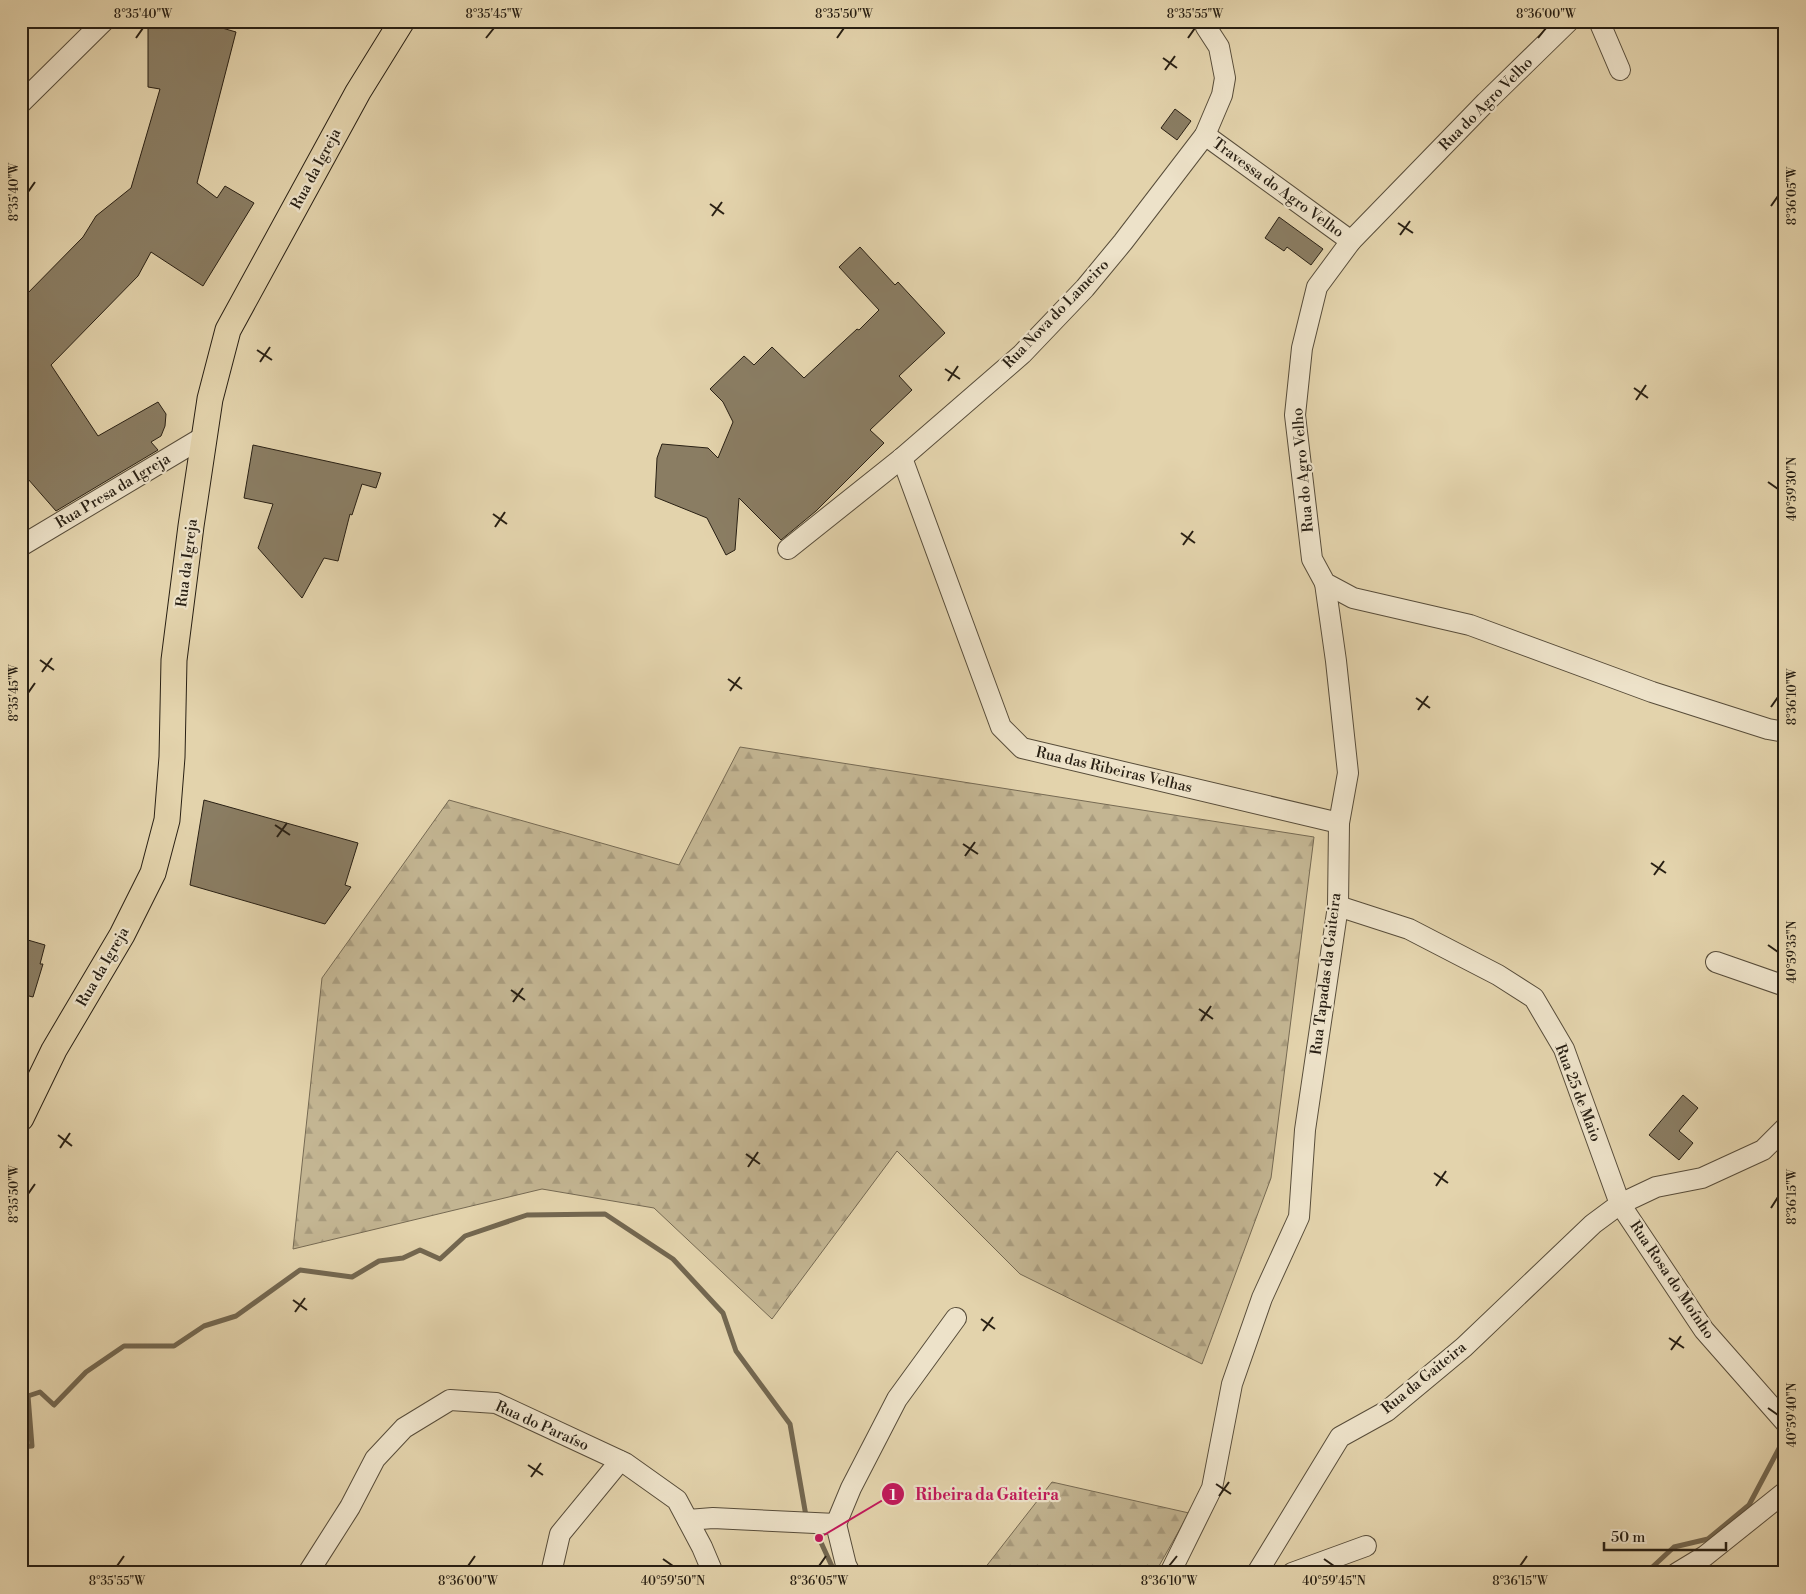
<svg xmlns="http://www.w3.org/2000/svg" width="1806" height="1594" font-family="'Libre Bodoni',serif">
<defs>
<pattern id="forest-firs" width="22" height="20" patternUnits="userSpaceOnUse" patternTransform="scale(1.25)"><rect width="22" height="20" fill="#c3b592"/><path d="M5 1l3.5 6h-7zM16 11l3.5 6h-7z" fill="#a89b7d"/></pattern>
</defs>
<rect width="100%" height="100%" fill="#e3d3ac"/>
<filter id="stains"><feTurbulence type="fractalNoise" baseFrequency=".004" numOctaves="4"/><feColorMatrix values="0 0 0 0 .2 0 0 0 0 .09 0 0 0 0 .02 0 0 0 .5 -.17"/></filter>
<radialGradient id="worn" r=".72"><stop offset=".6" stop-color="#630" stop-opacity="0"/><stop offset="1" stop-color="#630" stop-opacity=".3"/></radialGradient>
<!-- forest -->
<g fill="url(#forest-firs)" stroke="#766a53">
<polygon points="740,747 1314,837 1271,1178 1202,1364 1020,1274 897,1151 772,1319 654,1208 542,1189 293,1249 322,978 449,800 679,865"/>
<polygon points="1052,1482 1189,1513 1155,1573 981,1573"/>
</g>
<g fill="none" stroke-linecap="round" stroke-linejoin="round">
<!-- stream -->
<g stroke="#736750" stroke-width="5">
<polyline points="21,1447 32,1446 28,1396 40,1392 54,1405 86,1372 124,1346 174,1346 204,1326 236,1316 300,1270 352,1277 379,1261 403,1258 420,1250 440,1259 465,1236 527,1215 605,1214 673,1259 723,1313 736,1351 790,1424 806,1516"/>
<polyline points="819,1538 835,1573"/>
<polyline points="1646,1573 1674,1547 1708,1539 1749,1505 1784,1439"/>
</g>
</g>
<!-- building -->
<g fill="#8a7d63" stroke="#292014">
<polygon points="148,21 198,21 236,32 197,183 217,198 225,186 254,203 203,286 151,252 138,276 51,365 98,436 158,402 166,414 165,426 161,436 151,442 158,450 56,511 21,471 21,300 83,237 96,216 131,188 160,89 148,87"/>
<polygon points="1175,109 1191,121 1177,140 1161,128"/>
<polygon points="1279,217 1323,249 1311,265 1287,247 1284,251 1265,238"/>
<polygon points="860,247 895,285 898,282 945,333 899,376 912,390 870,430 884,443 816,511 781,540 739,498 735,550 726,555 707,518 655,497 657,458 662,444 708,448 718,458 733,422 723,402 710,389 744,356 754,365 772,347 804,378 857,329 859,330 879,310 839,267"/>
<polygon points="253,445 381,473 376,488 362,484 352,515 350,514 338,561 324,558 302,598 258,548 273,504 244,498"/>
<polygon points="204,800 358,843 345,885 351,887 325,924 190,885"/>
<polygon points="21,938 45,945 40,964 43,964 33,997 21,994"/>
<polygon points="1683,1095 1698,1108 1679,1131 1693,1143 1679,1160 1649,1135"/>
</g>
<g fill="none" stroke-linecap="round" stroke-linejoin="round">
<defs>
<g id="minor">
<polyline points="1569,21 1486,102 1351,241 1317,287 1302,348 1295,415 1312,559 1325,583 1353,598 1470,625 1652,692 1768,729 1785,732"/>
<polyline points="1599,21 1620,70"/>
<polyline points="21,103 104,21"/>
<polyline points="1205,135 1351,241"/>
<polyline points="902,458 1001,727 1022,748 1339,823"/>
<polyline points="21,546 205,436"/>
<polyline points="788,549 902,458 1022,354 1085,288 1123,242 1205,135 1222,95 1225,78 1219,47 1206,27 1210,21"/>
<polyline points="1338,906 1409,929 1498,975 1534,998 1564,1049 1620,1204 1704,1330 1785,1422"/>
<polyline points="1716,962 1785,986"/>
<polyline points="688,1520 713,1518 836,1524 846,1565 850,1573"/>
<polyline points="836,1524 851,1488 897,1399 956,1318"/>
<polyline points="308,1573 350,1507 375,1459 404,1428 450,1400 496,1403 625,1463 677,1500 702,1547 713,1573"/>
<polyline points="551,1573 560,1534 620,1461"/>
<polyline points="1170,1573 1212,1488 1232,1384 1262,1298 1299,1217 1305,1130 1338,906 1339,823 1348,773 1336,661 1325,583"/>
<polyline points="1257,1573 1340,1437 1387,1411 1464,1347 1593,1224 1620,1204 1656,1187 1702,1178 1763,1150 1785,1128"/>
<polyline points="1292,1573 1366,1546"/>
<polyline points="1677,1573 1705,1556 1785,1492"/>
</g>
<polyline id="major" points="21,1118 54,1050 122,935 153,873 167,820 172,757 174,660 191,526 210,399 228,330 358,92 402,21"/>
</defs>
<!-- minor casing -->
<use href="#minor" stroke="#584d3a" stroke-width="22"/>
<!-- major casing -->
<use href="#major" stroke="#292014" stroke-width="27"/>
<!-- minor -->
<use href="#minor" stroke="#ede2c9" stroke-width="20"/>
<!-- major -->
<use href="#major" stroke="#e3d3ac" stroke-width="25"/>
</g>
<!-- ticks -->
<path fill="none" stroke="#292014" stroke-width="2" d="M 136,38 L 143,28M 486,38 L 494,28M 837,38 L 844,28M 1188,38 L 1195,28M 1538,38 L 1546,28M 1163,58 L 1177,68M 1165,70 L 1175,56M 28,192 L 35,182M 710,204 L 724,214M 1771,206 L 1778,196M 712,216 L 722,202M 1398,223 L 1413,233M 1400,235 L 1410,221M 257,350 L 272,360M 260,362 L 270,347M 945,369 L 960,379M 948,381 L 958,366M 1634,388 L 1648,398M 1636,400 L 1646,385M 1768,482 L 1778,489M 493,514 L 507,524M 495,527 L 505,512M 1181,533 L 1195,543M 1183,545 L 1193,531M 40,660 L 54,670M 42,672 L 52,658M 728,679 L 742,689M 730,691 L 740,677M 28,693 L 35,683M 1416,698 L 1430,708M 1771,707 L 1778,697M 1418,710 L 1428,696M 275,825 L 290,835M 277,837 L 287,823M 963,844 L 978,854M 965,856 L 975,842M 1651,863 L 1666,873M 1654,875 L 1664,861M 1768,945 L 1778,952M 511,990 L 525,1000M 513,1002 L 523,988M 1199,1009 L 1213,1019M 1201,1021 L 1211,1006M 58,1135 L 72,1146M 60,1148 L 70,1133M 746,1154 L 760,1164M 748,1167 L 758,1152M 1434,1173 L 1448,1183M 1436,1186 L 1446,1171M 28,1194 L 35,1184M 1771,1208 L 1778,1197M 293,1300 L 307,1310M 295,1312 L 305,1298M 981,1319 L 995,1329M 983,1331 L 993,1317M 1669,1338 L 1684,1348M 1671,1350 L 1681,1336M 1768,1408 L 1778,1415M 528,1465 L 543,1475M 531,1477 L 541,1463M 1216,1484 L 1231,1494M 1219,1496 L 1229,1482M 663,1559 L 673,1566M 1324,1559 L 1334,1566M 117,1566 L 124,1556M 468,1566 L 475,1556M 819,1566 L 826,1556M 1169,1566 L 1177,1556M 1520,1566 L 1527,1556"/>
<g text-anchor="middle" dominant-baseline="central" stroke-width="4.5" stroke-linejoin="round" paint-order="stroke">
<!-- street labels -->
<g font-size="15" fill="#292014" stroke="#ede2c9">
<text transform="translate(1486 104) rotate(-45)">Rua do Agro Velho</text>
<text transform="translate(316 169) rotate(-62)">Rua da Igreja</text>
<text transform="translate(1278 188) rotate(36)">Travessa do Agro Velho</text>
<text transform="translate(1056 314) rotate(-46)">Rua Nova do Lameiro</text>
<text transform="translate(1303 470) rotate(-95)">Rua do Agro Velho</text>
<text transform="translate(113 491) rotate(-31)">Rua Presa da Igreja</text>
<text transform="translate(187 563) rotate(-83)">Rua da Igreja</text>
<text transform="translate(1114 770) rotate(13)">Rua das Ribeiras Velhas</text>
<text transform="translate(103 967) rotate(-60)">Rua da Igreja</text>
<text transform="translate(1326 974) rotate(-83)">Rua Tapadas da Gaiteira</text>
<text transform="translate(1578 1093) rotate(69)">Rua 25 de Maio</text>
<text transform="translate(1672 1280) rotate(56)">Rua Rosa do Moínho</text>
<text transform="translate(1424 1378) rotate(-39)">Rua da Gaiteira</text>
<text transform="translate(542 1426) rotate(24)">Rua do Paraíso</text>
</g>
</g>
<!-- callouts -->
<path fill="none" stroke="#c2185b" stroke-width="2" d="M819 1538L893 1494"/>
<g fill="#c2185b" stroke="#ede2c9" stroke-width="2">
<circle cx="819" cy="1538" r="5"/>
<circle cx="893" cy="1494" r="12"/>
</g>
<g font-size="15" text-anchor="middle" font-weight="bold" fill="#fff">
<text x="893" y="1500">1</text>
</g>
<g font-size="16" text-anchor="middle" font-weight="bold" fill="#c2185b" stroke="#ede2c9" stroke-width="4.5" stroke-linejoin="round" paint-order="stroke">
<text x="987" y="1500">Ribeira da Gaiteira</text>
</g>
<!-- margin -->
<rect width="1806" height="1594" fill="none" stroke="#e3d3ac" stroke-width="55"/>
<!-- scale -->
<path d="M1604 1542v8h122v-8" fill="none" stroke="#292014" stroke-width="2.5"/>
<text x="1611" y="1542" font-size="15" fill="#292014" stroke="#ede2c9" stroke-width="4" paint-order="stroke">50 m</text>
<rect x="28" y="28" width="1750" height="1538" fill="none" stroke="#292014" stroke-width="2"/>
<g font-size="12" text-anchor="middle" fill="#292014">
<text x="143" y="18">8°35'40"W</text>
<text x="494" y="18">8°35'45"W</text>
<text x="844" y="18">8°35'50"W</text>
<text x="1195" y="18">8°35'55"W</text>
<text x="1546" y="18">8°36'00"W</text>
<text transform="translate(14 192) rotate(-90)" y="4">8°35'40"W</text>
<text transform="translate(1792 196) rotate(-90)" y="4">8°36'05"W</text>
<text transform="translate(1792 489) rotate(-90)" y="4">40°59'30"N</text>
<text transform="translate(14 693) rotate(-90)" y="4">8°35'45"W</text>
<text transform="translate(1792 697) rotate(-90)" y="4">8°36'10"W</text>
<text transform="translate(1792 952) rotate(-90)" y="4">40°59'35"N</text>
<text transform="translate(14 1194) rotate(-90)" y="4">8°35'50"W</text>
<text transform="translate(1792 1197) rotate(-90)" y="4">8°36'15"W</text>
<text transform="translate(1792 1415) rotate(-90)" y="4">40°59'40"N</text>
<text x="117" y="1585">8°35'55"W</text>
<text x="468" y="1585">8°36'00"W</text>
<text x="673" y="1585">40°59'50"N</text>
<text x="819" y="1585">8°36'05"W</text>
<text x="1169" y="1585">8°36'10"W</text>
<text x="1334" y="1585">40°59'45"N</text>
<text x="1520" y="1585">8°36'15"W</text>
</g>
<rect width="100%" height="100%" filter="url(#stains)"/>
<rect width="100%" height="100%" fill="url(#worn)"/>
</svg>
